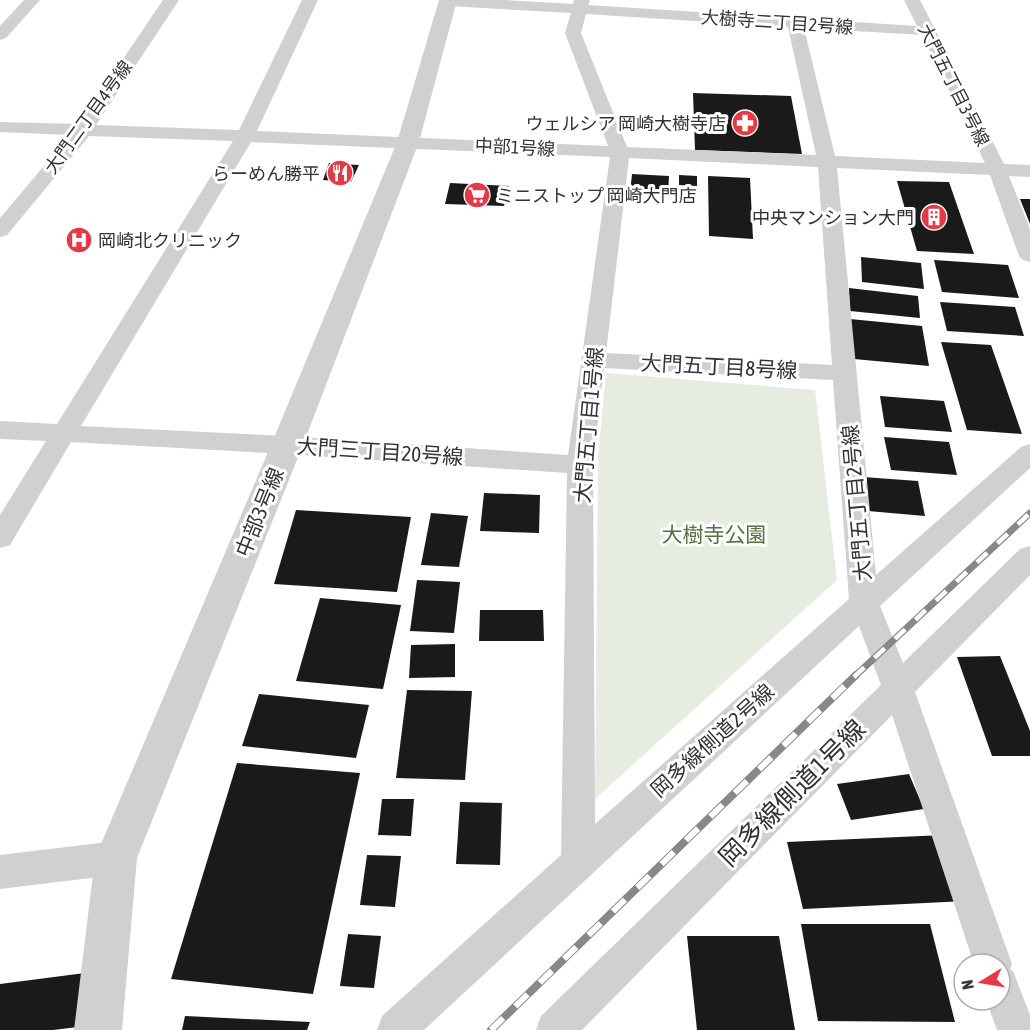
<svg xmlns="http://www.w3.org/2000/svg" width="1030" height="1030" font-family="'Asap Condensed','Noto Sans JP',sans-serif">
<rect width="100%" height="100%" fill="#fff"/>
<!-- green -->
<polygon fill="#e6ecdf" points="606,373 815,390 837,580 595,799 598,456"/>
<!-- building -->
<g fill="#1a1a1a">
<polygon points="693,93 791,96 802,154 695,150"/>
<polygon points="329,163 359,165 351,182 323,180"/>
<polygon points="632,174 669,176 668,195 630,193"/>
<polygon points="679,175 697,176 697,186 679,185"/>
<polygon points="708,176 750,178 753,239 709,236"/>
<polygon points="897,181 949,182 974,254 917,251"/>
<polygon points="450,183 509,186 504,206 445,204"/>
<polygon points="1020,199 1030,199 1030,224"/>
<polygon points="861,257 921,263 924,289 862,282"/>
<polygon points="934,260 1008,265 1019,298 942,292"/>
<polygon points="849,288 918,296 920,318 850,311"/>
<polygon points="940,302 1015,307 1024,336 947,331"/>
<polygon points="850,319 922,326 929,366 854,359"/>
<polygon points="941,342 991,345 1022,434 967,430"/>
<polygon points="880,396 944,401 952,432 885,427"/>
<polygon points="884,437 949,442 957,475 891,470"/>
<polygon points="863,477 918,481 925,516 868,511"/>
<polygon points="484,493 540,495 539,533 480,531"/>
<polygon points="296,510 411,517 397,592 274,584"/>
<polygon points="431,513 468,516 459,567 421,565"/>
<polygon points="417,580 460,582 454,633 410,631"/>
<polygon points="320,598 401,605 383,689 296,681"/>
<polygon points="480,610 543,610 544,641 479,641"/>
<polygon points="455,644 455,677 409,678 411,645"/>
<polygon points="1000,656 1030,731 1030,756 992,756 957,657"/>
<polygon points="407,690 472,691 465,780 396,778"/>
<polygon points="259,694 369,705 356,758 242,746"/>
<polygon points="237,763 360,773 313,994 171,979"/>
<polygon points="909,774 924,809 851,820 837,784"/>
<polygon points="382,799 414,799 411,836 378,835"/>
<polygon points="460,802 502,803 500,865 456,864"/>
<polygon points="944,835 966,901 803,909 787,842"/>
<polygon points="367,855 401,856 395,907 360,905"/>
<polygon points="801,924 930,924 955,1022 818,1021"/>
<polygon points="348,934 381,936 374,988 340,986"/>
<polygon points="687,936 779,936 795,1030 697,1030"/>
<polygon points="85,973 78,1027 53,1030 0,1030 0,984"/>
<polygon points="185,1016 310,1022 307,1030 182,1030"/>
</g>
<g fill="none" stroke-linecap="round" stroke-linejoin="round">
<!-- minor -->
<g fill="#d0d0d0" fill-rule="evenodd">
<polygon points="24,0 40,0 6,38 0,40 0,26"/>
<path d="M 163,0 L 179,0 L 96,125 L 239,130 L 302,0 L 318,0 L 257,131 L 608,146 L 565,33 L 571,13 L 448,6 L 443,4 L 441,0 L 505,0 L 573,4 L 574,0 L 590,0 L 588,5 L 917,26 L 904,0 L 920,0 L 1004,164 L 1030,165 L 1030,177 L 1009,176 L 1030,229 L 1030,262 L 1023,260 L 1019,256 L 990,175 L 837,168 L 876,575 L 1021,447 L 1030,444 L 1030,468 L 880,606 L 903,663 L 1020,549 L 1030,546 L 1030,575 L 915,692 L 1012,964 L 1010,969 L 1013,971 L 1030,1015 L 1030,1030 L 997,1030 L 986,1000 L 1000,1000 L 1000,964 L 974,964 L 892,715 L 582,1030 L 536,1030 L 541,1016 L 881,685 L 859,626 L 424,1030 L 377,1030 L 382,1016 L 561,855 L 567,473 L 287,454 L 71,442 L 10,545 L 0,548 L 0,515 L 46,441 L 0,439 L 0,421 L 57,424 L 233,141 L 89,136 L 7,235 L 0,237 L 0,218 L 70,135 L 0,132 L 0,122 L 79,124 ZM 586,14 L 788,27 L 816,155 L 627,147 L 581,33 ZM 804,28 L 922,35 L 985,163 L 835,156 ZM 251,142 L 610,157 L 568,455 L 287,436 L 81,426 ZM 629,158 L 818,167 L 832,365 L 606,353 ZM 604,368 L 833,380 L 849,599 L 595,824 L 593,465 Z"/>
<polygon points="116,841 128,846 133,858 128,870 116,875 0,889 0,855"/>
</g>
<!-- tertiary -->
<polygon fill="#d0d0d0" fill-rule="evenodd" points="439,0 457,0 419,142 303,445 137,858 122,1030 74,1030 95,858 271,445 397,142"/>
<defs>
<polyline id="rail-far1" points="854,677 1030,513"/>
<polyline id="rail" points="491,1030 856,675"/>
</defs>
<!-- rail-far1 casing -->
<use href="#rail-far1" stroke="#888" stroke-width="7"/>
<!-- rail casing -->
<use href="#rail" stroke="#888" stroke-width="8"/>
<!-- rail-far1 -->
<use href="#rail-far1" stroke="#fff" stroke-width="4.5" stroke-dasharray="14" stroke-linecap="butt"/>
<!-- rail -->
<use href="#rail" stroke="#fff" stroke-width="6" stroke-dasharray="17" stroke-linecap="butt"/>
</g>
<!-- icons -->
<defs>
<symbol id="pharmacy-disc" viewBox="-11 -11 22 22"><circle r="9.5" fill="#e63946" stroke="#fff"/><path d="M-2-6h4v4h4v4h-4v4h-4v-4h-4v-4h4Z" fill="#fff"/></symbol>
<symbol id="restaurant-disc" viewBox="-11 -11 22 22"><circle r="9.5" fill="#e63946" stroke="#fff"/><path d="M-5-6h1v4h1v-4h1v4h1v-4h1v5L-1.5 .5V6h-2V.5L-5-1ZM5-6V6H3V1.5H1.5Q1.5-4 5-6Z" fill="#fff"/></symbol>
<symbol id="supermarket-disc" viewBox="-11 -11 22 22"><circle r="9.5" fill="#e63946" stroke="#fff"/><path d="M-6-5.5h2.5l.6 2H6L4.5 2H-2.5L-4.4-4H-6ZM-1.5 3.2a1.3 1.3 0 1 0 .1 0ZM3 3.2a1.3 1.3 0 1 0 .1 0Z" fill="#fff"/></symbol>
<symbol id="building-disc" viewBox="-11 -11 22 22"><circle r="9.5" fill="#e63946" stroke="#fff"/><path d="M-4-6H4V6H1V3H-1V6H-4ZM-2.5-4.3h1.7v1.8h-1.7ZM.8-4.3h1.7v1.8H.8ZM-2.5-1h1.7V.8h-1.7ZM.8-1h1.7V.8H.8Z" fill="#fff"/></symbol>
<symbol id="hospital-disc" viewBox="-11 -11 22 22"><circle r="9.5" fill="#e63946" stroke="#fff"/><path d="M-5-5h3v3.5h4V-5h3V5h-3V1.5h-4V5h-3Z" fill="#fff"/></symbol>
</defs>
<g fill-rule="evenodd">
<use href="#pharmacy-disc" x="730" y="108" width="30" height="30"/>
<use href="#restaurant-disc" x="325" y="158" width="30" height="30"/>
<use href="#supermarket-disc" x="462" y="180" width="30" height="30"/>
<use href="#building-disc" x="919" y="202" width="30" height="30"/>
<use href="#hospital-disc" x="64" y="225" width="30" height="30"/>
</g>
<g text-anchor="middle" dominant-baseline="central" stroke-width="6" stroke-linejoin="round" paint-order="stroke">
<!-- far-street labels -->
<g font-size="18" fill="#333" stroke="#fff">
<text transform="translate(777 22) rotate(4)">大樹寺二丁目2号線</text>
<text transform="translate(954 85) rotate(63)">大門五丁目3号線</text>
<text transform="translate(88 117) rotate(-54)">大門二丁目4号線</text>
<text transform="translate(515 147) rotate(3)">中部1号線</text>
</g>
<!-- far-poi labels -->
<g font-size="18" fill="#333" stroke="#fff" text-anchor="end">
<text x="726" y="123">ウェルシア 岡崎大樹寺店</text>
<text x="320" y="173">らーめん勝平</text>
<text x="496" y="195" text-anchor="start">ミニストップ 岡崎大門店</text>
<text x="914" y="217">中央マンション大門</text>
<text x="98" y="240" text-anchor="start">岡崎北クリニック</text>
</g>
<!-- street labels -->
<g font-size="21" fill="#333" stroke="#fff">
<text transform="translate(719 366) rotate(3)">大門五丁目8号線</text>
<text transform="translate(588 425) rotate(-85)">大門五丁目1号線</text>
<text transform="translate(380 451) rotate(4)">大門三丁目20号線</text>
<text transform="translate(856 503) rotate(-95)">大門五丁目2号線</text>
<text transform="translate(259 512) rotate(-68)">中部3号線</text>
<text transform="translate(712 740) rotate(-42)">岡多線側道2号線</text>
</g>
<!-- park labels -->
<g font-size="21" fill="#56703f" stroke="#fff">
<text x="714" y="534">大樹寺公園</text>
</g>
<!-- near-street labels -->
<g font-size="26" fill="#333" stroke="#fff">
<text transform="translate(792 793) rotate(-45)">岡多線側道1号線</text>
</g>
</g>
<!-- north arrow -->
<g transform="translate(982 982) rotate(259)"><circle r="28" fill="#ffffff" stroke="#adadad" stroke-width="1.5"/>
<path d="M0-4.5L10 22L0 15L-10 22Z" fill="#e63946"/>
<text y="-9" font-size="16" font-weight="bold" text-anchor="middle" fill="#333333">N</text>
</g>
</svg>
